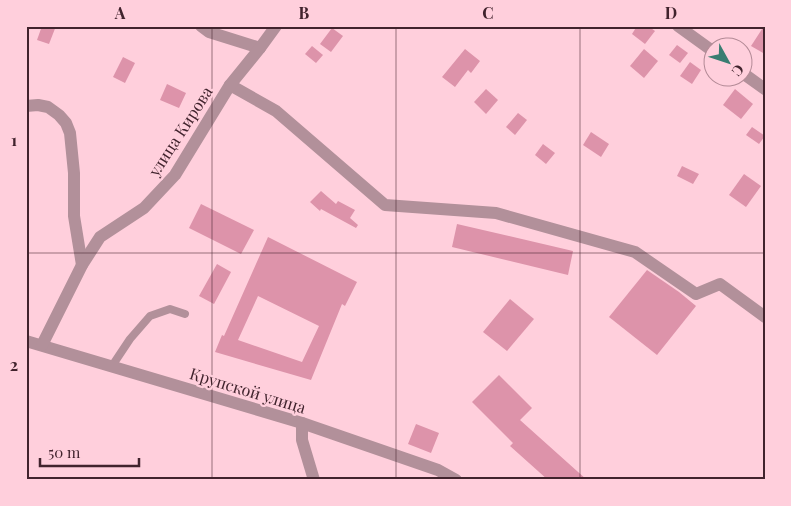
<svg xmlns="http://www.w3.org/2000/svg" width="791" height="506" font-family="'Playfair Display',serif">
<rect width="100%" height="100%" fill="#ffcfdc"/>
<!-- building -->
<g fill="#dd93aa" fill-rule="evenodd">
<polygon points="42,26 56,26 49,44 37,40"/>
<polygon points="637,26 648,26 655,31 645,44 632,34"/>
<polygon points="764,26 765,26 765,54 751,46"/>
<polygon points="332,28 343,36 331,52 320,44"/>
<polygon points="677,45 688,53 680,63 669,55"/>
<polygon points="312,46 323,55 316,63 305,54"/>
<polygon points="465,49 480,61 471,73 468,70 455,87 442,77"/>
<polygon points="644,49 658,61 644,78 630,66"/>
<polygon points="123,57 135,63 125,83 113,77"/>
<polygon points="690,62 701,70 692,84 680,76"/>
<polygon points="167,84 186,93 179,108 160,100"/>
<polygon points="486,89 498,100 486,114 474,102"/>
<polygon points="735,89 753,104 741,119 723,105"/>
<polygon points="518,113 527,120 515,135 506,127"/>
<polygon points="752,127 765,136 759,144 746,135"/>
<polygon points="591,132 609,144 601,157 583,145"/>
<polygon points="543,144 555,153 546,164 535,155"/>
<polygon points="682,166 699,174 693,184 677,176"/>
<polygon points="744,174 761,186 746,207 729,195"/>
<polygon points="321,191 336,204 338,201 355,210 350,218 358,225 356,228 321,209 320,211 310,202"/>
<polygon points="201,204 254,230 241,254 189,228"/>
<polygon points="457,224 573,251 568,275 452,247"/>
<path d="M 268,237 L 357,282 L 345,306 L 342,304 L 311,380 L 215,352 L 222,335 L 224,336 ZM 258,296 L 319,326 L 302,362 L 238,340 Z"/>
<polygon points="217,264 231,272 214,304 199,296"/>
<polygon points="647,270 679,292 696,306 657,355 609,317"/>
<polygon points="510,299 534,319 507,351 483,332"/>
<polygon points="499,375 532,408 520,420 587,480 548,480 510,446 513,443 472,402"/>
<polygon points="416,424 439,433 431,453 408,444"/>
</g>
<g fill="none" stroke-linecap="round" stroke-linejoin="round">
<!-- lane -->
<polyline stroke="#b2909a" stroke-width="8" points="112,366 130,339 150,316 170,309 185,314"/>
<!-- street -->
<g stroke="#b2909a" stroke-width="12">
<polyline points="201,26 209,32 260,48"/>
<polyline points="678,26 714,52"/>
<polyline points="744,74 765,89"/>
<polyline points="230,85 276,111 385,205 496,213 635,252 696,294 720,284 765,317"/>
<polyline points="26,106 38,105 48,107 59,115 66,123 70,133 74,173 74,216 82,265"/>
<polyline points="26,341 302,423 438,470 456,480"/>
<polyline points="42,345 82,265 100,237 144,208 175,175 230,85 260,48 276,26"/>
<polyline points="302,423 302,440 314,480"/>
</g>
</g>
<!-- grid -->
<path fill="none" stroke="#41232d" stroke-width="1" stroke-opacity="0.55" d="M 212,26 L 212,480M 396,26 L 396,480M 580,26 L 580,480M 26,253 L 765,253"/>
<g text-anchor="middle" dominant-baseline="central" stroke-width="4.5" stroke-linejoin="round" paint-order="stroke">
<!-- street labels -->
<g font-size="16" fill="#41232d" stroke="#ffcfdc">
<text transform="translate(180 131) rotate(-57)">улица Кирова</text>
<text transform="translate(248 390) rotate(17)">Крупской улица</text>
</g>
</g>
<!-- border -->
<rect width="791" height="506" fill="none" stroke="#ffcfdc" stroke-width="55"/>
<!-- north arrow -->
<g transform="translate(728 62) rotate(130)"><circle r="24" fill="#ffcfdc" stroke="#b38a96"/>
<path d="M0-4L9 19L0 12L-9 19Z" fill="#397d71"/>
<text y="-8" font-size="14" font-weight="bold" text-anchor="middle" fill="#41232d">С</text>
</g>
<!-- scale -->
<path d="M40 458v8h99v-8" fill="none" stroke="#41232d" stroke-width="2.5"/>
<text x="48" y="458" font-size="15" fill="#41232d" stroke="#ffcfdc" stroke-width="4" paint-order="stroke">50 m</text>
<rect x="28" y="28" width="736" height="450" fill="none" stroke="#41232d" stroke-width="2"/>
<g font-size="16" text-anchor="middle" font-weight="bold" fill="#41232d">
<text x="120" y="19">A</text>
<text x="304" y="19">B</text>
<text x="488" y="19">C</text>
<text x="671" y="19">D</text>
<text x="14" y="146">1</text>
<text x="14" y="371">2</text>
</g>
</svg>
